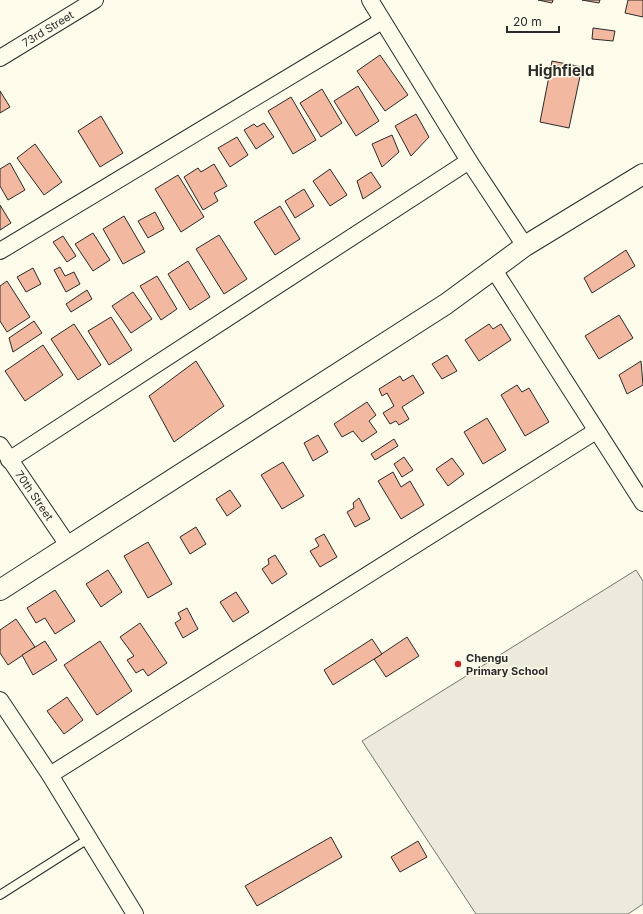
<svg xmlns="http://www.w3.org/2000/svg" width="643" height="914" font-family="Inter,sans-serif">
<rect width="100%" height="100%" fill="#fdfbea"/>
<!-- green -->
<polygon fill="#ecebdb" stroke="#74746e" points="636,570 643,581 643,904 628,914 476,914 362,741"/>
<!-- building -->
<g fill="#f2b8a0" stroke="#2b2b2b">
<polygon points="538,0 553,0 552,3"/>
<polygon points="582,0 600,0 599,3"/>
<polygon points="628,0 643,0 643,17 625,13"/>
<polygon points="593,28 615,31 613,41 592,39"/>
<polygon points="380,55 408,95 385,111 357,71"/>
<polygon points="552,61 582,67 569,128 540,122"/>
<polygon points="358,86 379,121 356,136 334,101"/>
<polygon points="322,89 342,123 321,137 300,103"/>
<polygon points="0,91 10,107 0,113"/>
<polygon points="291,97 316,140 293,154 268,111"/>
<polygon points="416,114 429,137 411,156 395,126"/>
<polygon points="101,116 123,153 100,167 78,131"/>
<polygon points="264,123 274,137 256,149 244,130 254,124 257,127"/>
<polygon points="392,135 399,152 382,167 372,144"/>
<polygon points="237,137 248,155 230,167 218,148"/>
<polygon points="35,144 62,182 44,195 17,158"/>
<polygon points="10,163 25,190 8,200 0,186 0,169"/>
<polygon points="214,164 227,186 214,193 218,201 203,210 184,177 198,168 201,172"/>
<polygon points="330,169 347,195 330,206 313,181"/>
<polygon points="371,172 381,187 363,199 357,181"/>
<polygon points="178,175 204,217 181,232 155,189"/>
<polygon points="304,189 314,206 295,218 285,201"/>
<polygon points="0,205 11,223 0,230"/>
<polygon points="280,206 300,239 275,255 254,222"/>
<polygon points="155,212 164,229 148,238 138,221"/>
<polygon points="124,216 145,252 123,264 103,229"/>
<polygon points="93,233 110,260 93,271 75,244"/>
<polygon points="219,235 247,279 224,294 196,249"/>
<polygon points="63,236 76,256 67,262 53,242"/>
<polygon points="626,250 635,266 592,293 584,278"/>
<polygon points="188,261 210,297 190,310 168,274"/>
<polygon points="60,267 65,276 74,272 80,284 66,292 54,270"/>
<polygon points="33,268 41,284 26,292 17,277"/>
<polygon points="157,276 177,309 161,320 140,286"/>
<polygon points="7,281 30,317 7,332 0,321 0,286"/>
<polygon points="87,290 92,299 71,312 66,304"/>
<polygon points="133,292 152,319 131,333 112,306"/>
<polygon points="619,315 633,338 599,359 585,336"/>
<polygon points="111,317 132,350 109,365 88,331"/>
<polygon points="34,321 42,333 13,352 9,338"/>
<polygon points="74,324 101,365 78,380 51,339"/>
<polygon points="489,324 493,329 501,324 511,340 479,361 465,340"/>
<polygon points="43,345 63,375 25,401 5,371"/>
<polygon points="447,355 457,371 442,379 432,364"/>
<polygon points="196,361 224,406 174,442 149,396"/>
<polygon points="641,361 643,385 627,394 619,375"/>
<polygon points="413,375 424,393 402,407 409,419 399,425 396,421 390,424 383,413 394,406 387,393 382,396 379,389 400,376 403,381"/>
<polygon points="517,385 522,392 529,388 549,422 525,436 501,395"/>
<polygon points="367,402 376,415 369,421 377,432 362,442 353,431 342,437 334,424"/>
<polygon points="487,418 506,450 483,464 464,432"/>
<polygon points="318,435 328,452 313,461 304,443"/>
<polygon points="394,439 398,446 375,460 371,454"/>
<polygon points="404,457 413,470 402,477 394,464"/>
<polygon points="452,458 464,474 448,486 436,469"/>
<polygon points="283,462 304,496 282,509 261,475"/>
<polygon points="393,472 401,487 410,481 424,505 401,519 378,481"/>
<polygon points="230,490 241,506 227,516 216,499"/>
<polygon points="359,498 370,519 355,527 347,512 354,508 353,503"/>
<polygon points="196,527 206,544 190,554 180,537"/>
<polygon points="324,534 337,557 320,567 310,551 319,546 315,539"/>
<polygon points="148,542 172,584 148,598 124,556"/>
<polygon points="275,555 287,574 272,584 262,569 269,564 268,559"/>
<polygon points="108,570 122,592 101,607 86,584"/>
<polygon points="55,590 75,621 55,634 45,618 36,623 27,608"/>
<polygon points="236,592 249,612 233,622 220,602"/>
<polygon points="187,608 198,629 183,638 175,623 181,619 178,613"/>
<polygon points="16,619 35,647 8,665 0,653 0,630"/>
<polygon points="140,623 167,663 148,676 143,669 136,673 127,660 134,656 120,637"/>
<polygon points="407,637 419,656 386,677 374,659"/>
<polygon points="372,639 382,654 333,685 324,670"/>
<polygon points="45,641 57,660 33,675 22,655"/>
<polygon points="100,641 132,691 97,715 64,665"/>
<polygon points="67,697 83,720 64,734 47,711"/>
<polygon points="331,837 342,857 257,906 245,886"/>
<polygon points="418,841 427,857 400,872 391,857"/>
</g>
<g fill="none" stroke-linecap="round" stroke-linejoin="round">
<defs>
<polyline id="service" points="0,895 88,839"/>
<g id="minor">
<polyline points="370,0 469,161 525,246"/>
<path id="s1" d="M 0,58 L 95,0"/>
<polyline points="0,251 382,21"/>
<polyline points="494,270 643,503"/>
<path id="s2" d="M 0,445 L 68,545"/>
<polyline points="9,460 469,161"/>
<polyline points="0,700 50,775 135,914"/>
<polyline points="50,775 596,431"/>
</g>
<polyline id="tertiary" points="0,590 446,304 525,246 643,174"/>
</defs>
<!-- service casing -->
<use href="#service" stroke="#2b2b2b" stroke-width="10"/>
<!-- minor casing -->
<use href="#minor" stroke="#2b2b2b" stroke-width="18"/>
<!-- tertiary casing -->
<use href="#tertiary" stroke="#2b2b2b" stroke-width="22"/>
<!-- service -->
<use href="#service" stroke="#fdfbea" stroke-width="8"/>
<!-- minor -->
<use href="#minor" stroke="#fdfbea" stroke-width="16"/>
<!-- tertiary -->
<use href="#tertiary" stroke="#fdfbea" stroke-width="20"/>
</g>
<!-- markers -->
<circle fill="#c62828" stroke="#fdfbea" stroke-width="1.5" cx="458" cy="664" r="4"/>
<g text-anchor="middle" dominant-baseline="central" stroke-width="3" stroke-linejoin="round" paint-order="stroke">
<!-- street labels -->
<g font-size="11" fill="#2b2b2b" stroke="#fdfbea">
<text stroke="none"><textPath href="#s1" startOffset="56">73rd Street</textPath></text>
<text stroke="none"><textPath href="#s2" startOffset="61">70th Street</textPath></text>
</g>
<!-- poi labels -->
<g font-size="11" font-weight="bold" fill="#2b2b2b" stroke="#fdfbea" text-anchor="start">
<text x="466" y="658">Chengu<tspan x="466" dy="13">Primary School</tspan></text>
</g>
<!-- district labels -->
<g font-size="15" font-weight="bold" fill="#2b2b2b" stroke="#fdfbea">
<text x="561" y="70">Highfield</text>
</g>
</g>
<!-- scale -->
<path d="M507 26v6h52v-6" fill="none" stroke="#2b2b2b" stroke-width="2"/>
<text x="513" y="26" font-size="12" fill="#2b2b2b" stroke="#fdfbea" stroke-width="3" paint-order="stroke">20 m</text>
</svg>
